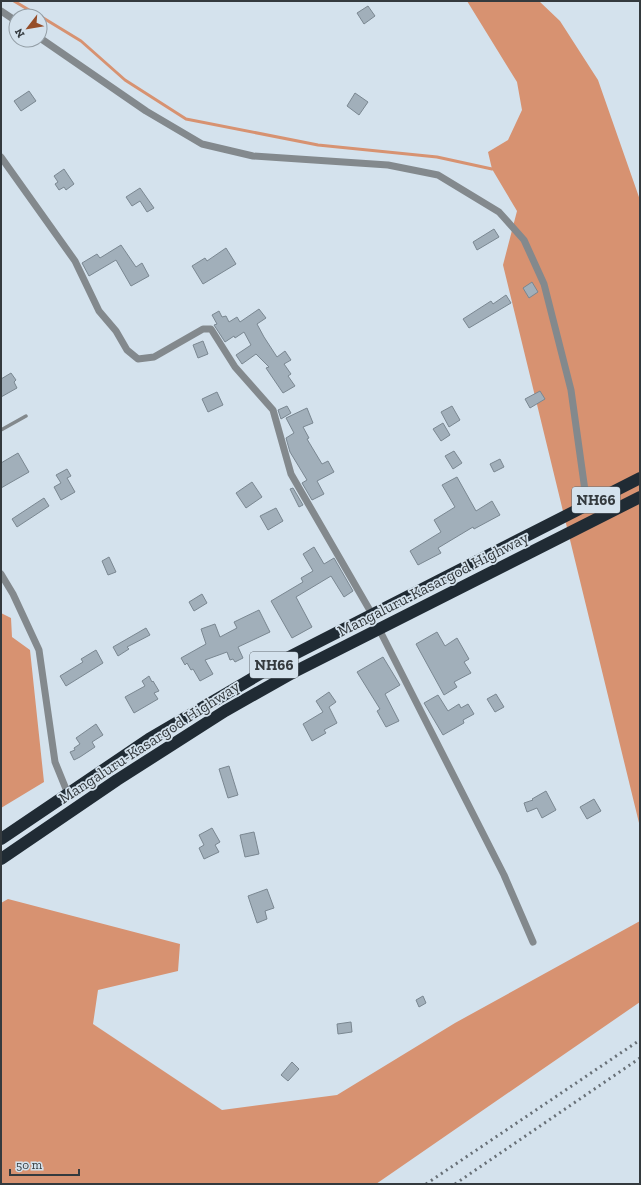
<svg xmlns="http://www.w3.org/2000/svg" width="641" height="1185" font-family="'Zilla Slab',serif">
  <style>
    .water { fill: #d79271 }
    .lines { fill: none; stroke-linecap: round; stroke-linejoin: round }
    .stream { stroke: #d79271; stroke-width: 3 }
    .building { fill: #a1afba; stroke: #7a8791 }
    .lane { stroke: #83898d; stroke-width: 3.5 }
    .street { stroke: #83898d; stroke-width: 7 }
    .highway { stroke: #202b34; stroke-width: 12 }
    .rail { stroke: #687077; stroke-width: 3; stroke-dasharray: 2 4; stroke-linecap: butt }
    .labels { text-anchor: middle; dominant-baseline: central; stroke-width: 3.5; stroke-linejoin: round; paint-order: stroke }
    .shield { fill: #d4e2ed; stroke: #646c72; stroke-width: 1 }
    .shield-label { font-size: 15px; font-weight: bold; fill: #343a3e }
    .street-label { font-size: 16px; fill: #343a3e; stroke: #d4e2ed }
  </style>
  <rect width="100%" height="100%" fill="#d4e2ed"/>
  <g class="water">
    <polygon points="467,1 539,1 560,21 598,80 640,200 640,827 503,265 517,211 492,169 488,152 508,140 522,110 517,82"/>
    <polygon points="1,613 11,618 12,637 30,650 44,782 1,808"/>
    <polygon points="8,899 180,944 178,971 98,990 93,1024 222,1110 337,1095 455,1023 640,921 640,1002 376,1184 1,1184 1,903"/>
  </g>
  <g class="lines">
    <g class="stream">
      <polyline points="14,1 39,16"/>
      <polyline points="40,16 81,41 125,80 186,119 318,145 437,157 492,169"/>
    </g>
  </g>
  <g class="building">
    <polygon points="368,6 375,16 364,24 357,13"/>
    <polygon points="29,91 36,101 21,111 14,101"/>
    <polygon points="355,93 368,102 359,115 347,106"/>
    <polygon points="64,169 74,184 66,190 64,187 59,190 55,184 58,182 54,176"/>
    <polygon points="140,188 154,208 147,212 140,201 132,206 126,197"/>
    <polygon points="494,229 499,237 477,250 473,242"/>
    <polygon points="121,245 136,267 142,263 149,276 131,286 116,260 89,276 82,263 97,254 100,258"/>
    <polygon points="226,248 236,264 203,284 192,266 205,258 207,261"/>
    <polygon points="532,282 538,292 529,298 523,288"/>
    <polygon points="506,295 511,303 469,328 463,319 491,301 493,304"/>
    <polygon points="259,309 266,318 257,324 264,337 277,357 285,351 291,360 284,364 291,374 288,376 295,386 283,393 266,368 269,367 256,354 242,364 236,355 251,345 244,332 235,338 234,336 225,342 214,325 217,324 212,315 219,311 222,317 226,316 229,322 237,317 240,322"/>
    <polygon points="203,341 208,354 198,358 193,345"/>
    <polygon points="11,373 16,380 14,382 17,388 1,397 1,379"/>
    <polygon points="540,391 545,399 530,408 525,399"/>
    <polygon points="217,392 223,405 208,412 202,399"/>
    <polygon points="287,406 291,413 281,419 278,410"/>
    <polygon points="452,406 460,420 449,427 441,412"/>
    <polygon points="307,408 313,423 303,427 309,438 307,439 322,464 328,461 334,472 317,481 324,494 312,500 302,483 307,480 290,452 286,438 294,433 286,418"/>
    <polygon points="443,423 450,435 441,441 433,429"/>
    <polygon points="454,451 462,463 453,469 445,456"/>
    <polygon points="18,453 29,472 1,488 1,463"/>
    <polygon points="500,459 504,467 494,472 490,464"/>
    <polygon points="67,469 71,476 67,478 75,492 61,500 54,487 61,483 56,475"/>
    <polygon points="457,477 476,511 492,501 500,515 474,529 473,527 438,548 441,553 418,565 410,551 441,532 434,520 455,507 442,485"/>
    <polygon points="252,482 262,497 246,508 236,493"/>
    <polygon points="293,488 303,505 299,507 290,489"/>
    <polygon points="44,498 49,506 17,527 12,519"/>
    <polygon points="276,508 283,521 268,530 260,516"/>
    <polygon points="314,547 324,564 334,558 353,591 344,597 331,576 296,597 312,627 292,638 271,601 303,582 301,578 313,571 303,554"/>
    <polygon points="109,557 116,572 108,575 102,561"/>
    <polygon points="202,594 207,603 194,611 189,602"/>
    <polygon points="259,610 270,632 238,647 243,658 235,662 233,659 230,660 227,652 205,660 213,674 200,681 193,669 191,670 187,663 185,665 181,658 206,644 201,629 215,624 220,637 237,628 234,622"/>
    <polygon points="146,628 150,635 127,647 129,649 118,656 113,647"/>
    <polygon points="437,632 445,646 457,638 469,659 464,662 471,673 454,682 457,687 444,695 416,644"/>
    <polygon points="96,650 103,663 66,686 60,676 83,662 81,659"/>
    <polygon points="383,657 400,685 385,694 399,721 386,727 377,711 380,709 357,672"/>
    <polygon points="149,676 152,682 153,681 159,691 154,693 158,699 134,713 125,697 145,686 142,681"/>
    <polygon points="329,692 336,702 329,707 337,723 324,730 326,733 312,741 303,724 323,712 316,701"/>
    <polygon points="496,694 504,707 495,712 487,699"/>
    <polygon points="438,695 448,711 459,704 461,708 468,704 474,714 463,720 464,723 443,735 424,703"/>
    <polygon points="96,724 103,735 92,742 95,747 80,757 74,760 70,752 75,750 74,748 80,744 76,738"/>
    <polygon points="229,766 238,795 228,798 219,769"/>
    <polygon points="546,791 556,810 542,818 537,808 527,812 524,803 533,800 532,799"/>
    <polygon points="594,799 601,811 587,819 580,807"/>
    <polygon points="212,828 220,842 215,845 219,852 204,859 199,848 204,845 199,835"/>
    <polygon points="254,832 259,854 245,857 240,835"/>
    <polygon points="267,889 274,908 265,911 267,919 257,923 248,896"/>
    <polygon points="423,996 426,1003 419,1007 416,1000"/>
    <polygon points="351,1022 352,1032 338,1034 337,1024"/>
    <polygon points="292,1062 299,1069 288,1081 281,1075"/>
  </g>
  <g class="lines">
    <polyline class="lane" points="1,430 26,416"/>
    <g class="street">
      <polyline points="1,11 16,21"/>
      <polyline points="40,38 146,111 202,144 253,156 388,165 438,175 499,212 524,240 544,284 571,390 587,505"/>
      <polyline points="1,157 75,261 99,311 116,331 127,350 138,359 154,357 203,329 211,329 235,367 273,410 291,474 372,614"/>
      <polyline points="1,574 13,594 39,650 55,762 68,794"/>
      <polyline points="379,629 504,875 533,942"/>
    </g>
    <g class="highway">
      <polyline points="1,839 149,739 287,658 640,478"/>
      <polyline points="1,859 117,780 225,711 294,672 640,497"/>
    </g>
    <g class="rail">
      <polyline points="426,1184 640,1040"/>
      <polyline points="455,1184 640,1058"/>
    </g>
  </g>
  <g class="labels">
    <g class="shield">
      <rect x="572" y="487" width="48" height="26" rx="3"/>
      <rect x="250" y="652" width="48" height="26" rx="3"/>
    </g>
    <g class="shield-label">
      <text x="596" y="500">NH66</text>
      <text x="274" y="665">NH66</text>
    </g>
    <g class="street-label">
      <text transform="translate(433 584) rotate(-27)">Mangaluru-Kasargod Highway</text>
      <text transform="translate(149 742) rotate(-33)">Mangaluru-Kasargod Highway</text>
    </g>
  </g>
  <rect width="641" height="1185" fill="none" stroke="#343a3e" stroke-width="4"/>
  <g transform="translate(28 28) rotate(239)"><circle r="19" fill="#d4e2ed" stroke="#949fa7"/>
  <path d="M0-3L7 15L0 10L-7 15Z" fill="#964e29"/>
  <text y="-6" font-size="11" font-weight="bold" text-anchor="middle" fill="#343a3e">N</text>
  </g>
  <path d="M10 1169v6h69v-6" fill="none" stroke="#343a3e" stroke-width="2"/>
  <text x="16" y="1169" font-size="12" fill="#343a3e" stroke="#d4e2ed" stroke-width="3" paint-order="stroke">50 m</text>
</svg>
